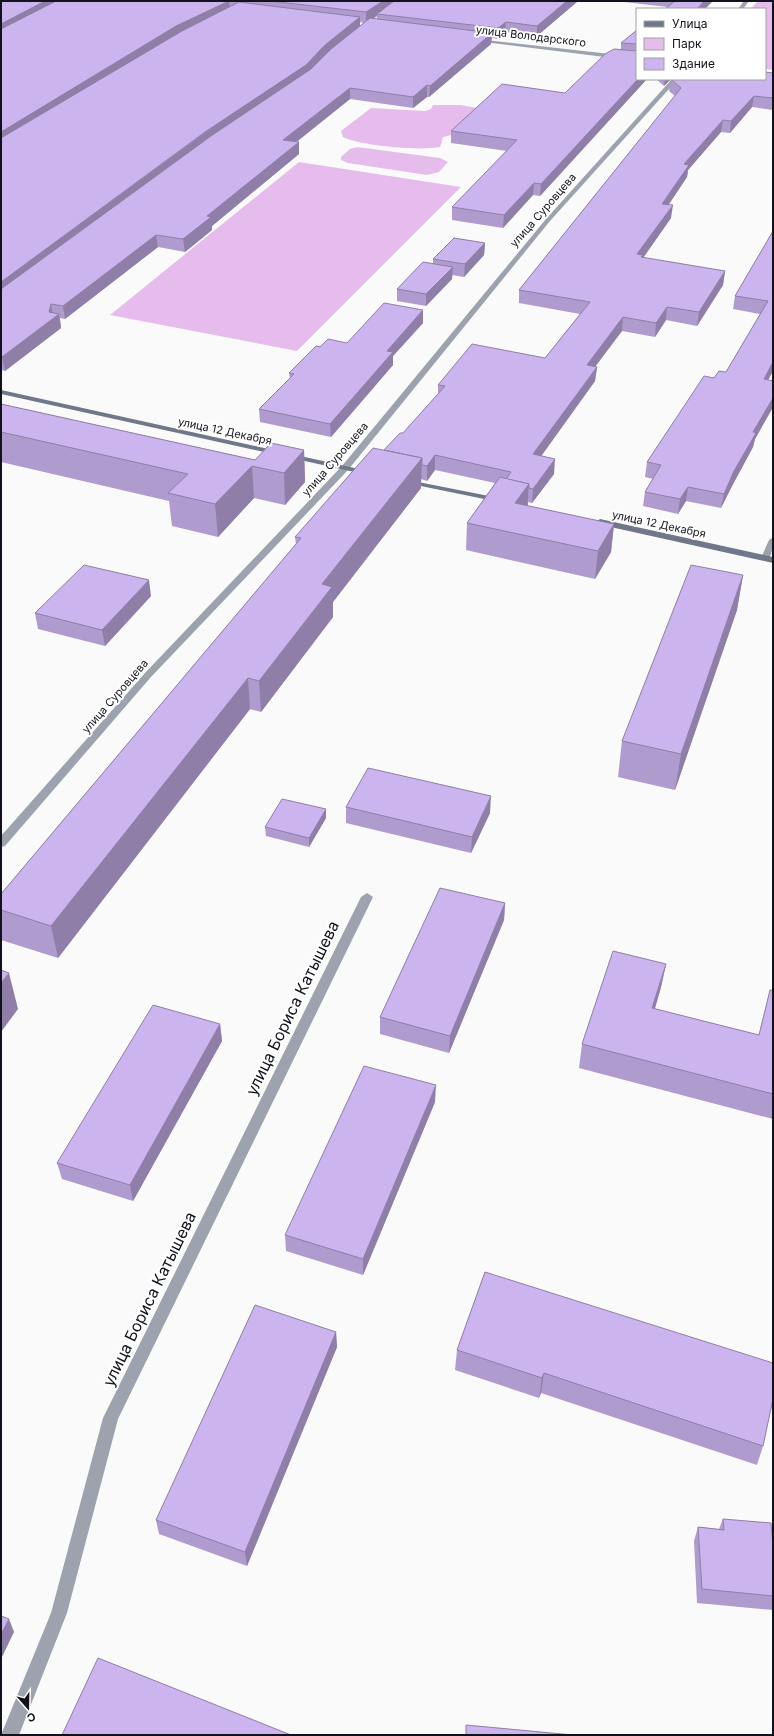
<svg xmlns="http://www.w3.org/2000/svg" width="774" height="1736" font-family="Inter,sans-serif">
  <style>
    .green { fill: #e6bced }
    .lines { fill: none; stroke-linecap: round; stroke-linejoin: round }
    .minor { fill: #9ca2ae; fill-rule: evenodd }
    .tertiary { fill: #9ca2ae; fill-rule: evenodd }
    .secondary { fill: #6f7789; fill-rule: evenodd }
    .wall { fill: #af9bce; fill-rule: evenodd }
    .shaded-wall { fill: #8f7ea7 }
    .building { fill: #ccb4ef; stroke: #8f7ea7 }
    .labels { text-anchor: middle; dominant-baseline: central; stroke-width: 4; stroke-linejoin: round; paint-order: stroke }
    .far-street-label { font-size: 11px; fill: #11121c; stroke: #fff }
    .near-street-label { font-size: 16px; fill: #11121c; stroke: #fff }
  </style>
  <rect width="100%" height="100%" fill="#fafafa"/>
  <g class="green">
    <polygon points="758,1 773,1 773,70 765,69 765,9 751,9"/>
    <path d="M433,105h28l16,3v21l-34,8 -3,10c-20,4 -79,-1 -97,-10l-2,-6 30,-23 54,3 6,-2z"/>
    <polygon points="357,147 440,158 448,162 439,172 427,175 348,163 341,160 341,157 350,149"/>
    <polygon points="299,162 461,187 297,351 110,315"/>
  </g>
  <g class="lines">
    <g class="minor">
      <polygon points="672,79 678,79 550,221 348,470 151,677 5,846 1,847 1,836 145,673 342,466 546,219"/>
      <path d="M773,537c0,9 0,15 -5,23h-6l-1,-2 8,-18z"/>
      <polygon points="367,893 373,897 118,1419 67,1613 19,1735 1,1735 51,1613 103,1418 361,897"/>
    </g>
    <g class="tertiary">
      <polygon points="744,1 749,1 743,9 738,9"/>
      <polygon points="477,39 637,57 637,61 475,41"/>
    </g>
    <g class="secondary">
      <polygon points="1,390 368,471 372,473 368,475 1,394"/>
      <polygon points="403,479 499,498 503,500 499,502 406,483 402,481"/>
      <polygon points="600,519 773,557 773,563 597,524 596,522"/>
    </g>
  </g>
  <g class="wall">
    <path d="M1,1h577l-41,35 -32,-4 -7,7 -6,-1 -1,6 -62,53h-2l-14,11 -63,-9 -54,43h3v12l-87,72v4l-27,22 -27,-5 -93,72 -5,-1 1,10 -56,43 -4,-1zM377,16v3h-5zM360,22l4,1 -4,3z"/>
    <polygon points="615,1 713,1 668,7"/>
    <polygon points="637,30 637,79 647,79 540,196 533,195 503,228 452,220 452,207 507,151 451,143 451,131 565,93 621,49 621,43"/>
    <polygon points="773,73 773,110 752,107 730,133 721,132 688,170 687,177 669,204 671,218 643,258 725,271 723,285 697,326 666,320 655,337 622,331 595,366 597,367 595,381 541,456 554,474 532,503 528,502 528,506 614,524 611,552 595,579 466,550 467,523 495,483 435,470 427,481 421,479 421,488 333,602 333,617 261,712 250,709 58,958 1,940 1,894 296,544 295,537 384,450 403,433 438,394 438,385 545,358 580,314 519,303 519,290 675,96 669,91 671,79"/>
    <polygon points="656,79 671,79 664,86"/>
    <polygon points="773,231 773,371 768,380 773,381 773,407 755,439 753,447 732,486 721,508 686,501 678,514 643,506 645,492 653,479 645,477 647,462 714,378 726,372 760,314 733,309 735,296"/>
    <polygon points="485,243 484,255 464,277 452,275 452,279 426,306 397,301 397,289 433,264 433,259"/>
    <polygon points="423,310 423,323 393,356 393,365 331,437 260,422 259,409 290,378 289,373 320,347 347,343"/>
    <polygon points="1,404 255,460 304,450 305,482 285,505 254,498 218,537 172,526 169,501 1,462"/>
    <polygon points="743,575 737,610 675,790 618,777 622,741"/>
    <polygon points="151,596 105,646 38,629 35,613"/>
    <polygon points="346,807 490,813 471,853 346,823"/>
    <polygon points="326,818 309,847 266,836 265,827"/>
    <polygon points="505,903 504,920 449,1053 380,1034 380,1017"/>
    <polygon points="666,964 661,987 655,1009 759,1035 770,990 773,990 773,1119 579,1068 582,1044"/>
    <polygon points="220,1024 222,1041 133,1201 62,1179 57,1163"/>
    <polygon points="435,1102 363,1275 286,1251 285,1235"/>
    <polygon points="485,1272 763,1446 757,1465 541,1393 539,1398 455,1370 457,1350"/>
    <polygon points="336,1332 337,1347 247,1566 159,1534 156,1520"/>
    <polygon points="723,1519 773,1545 773,1610 697,1603 694,1541 698,1527 719,1529"/>
  </g>
  <g class="shaded-wall">
    <polygon points="45,1 66,1 1,35 1,24"/>
    <polygon points="229,1 230,11 1,145 1,132 176,26"/>
    <polygon points="383,1 398,1 377,14 377,16 366,23 366,12"/>
    <polygon points="567,1 578,1 537,36 537,26"/>
    <polygon points="704,1 713,1 705,9 697,9"/>
    <polygon points="360,17 360,28 306,76 1,297 1,282 325,45"/>
    <polygon points="506,22 505,32 498,39 498,28"/>
    <polygon points="492,33 491,44 429,97 430,86"/>
    <polygon points="638,79 647,79 540,196 541,184"/>
    <polygon points="665,79 671,79 664,86"/>
    <polygon points="427,85 427,97 413,108 413,97"/>
    <polygon points="350,88 350,99 284,152 283,140"/>
    <polygon points="754,96 752,107 730,133 731,121"/>
    <polygon points="723,120 721,132 688,170 687,177 661,216 662,204 684,164"/>
    <polygon points="299,142 299,154 212,226 212,230 185,252 183,239 207,216"/>
    <polygon points="534,183 533,195 503,228 504,215"/>
    <polygon points="673,205 671,218 643,258 642,268 637,254"/>
    <polygon points="156,235 158,247 65,319 63,306"/>
    <polygon points="485,243 484,255 464,277 465,264"/>
    <polygon points="453,267 452,279 426,306 426,294"/>
    <polygon points="725,271 723,285 697,326 699,312"/>
    <polygon points="51,304 53,317 59,314 61,328 5,371 2,357 49,312"/>
    <polygon points="667,307 666,320 655,337 656,323"/>
    <polygon points="423,310 423,323 393,356 393,365 331,437 330,424 387,351"/>
    <polygon points="623,317 622,331 586,379 587,365"/>
    <polygon points="773,362 773,371 761,393 764,379"/>
    <polygon points="597,367 595,381 532,469 533,454"/>
    <polygon points="773,398 773,407 755,439 753,447 732,486 721,508 724,494 734,471 753,432"/>
    <polygon points="304,450 305,482 285,505 284,473"/>
    <polygon points="435,455 435,470 427,481 427,466"/>
    <polygon points="422,458 421,488 333,602 333,617 261,712 259,681 322,584"/>
    <polygon points="555,459 554,474 532,503 533,489"/>
    <polygon points="252,466 254,498 218,537 215,504"/>
    <polygon points="529,484 527,511 515,503"/>
    <polygon points="688,487 686,501 678,514 680,499"/>
    <polygon points="614,524 611,552 595,579 598,551"/>
    <polygon points="743,575 737,610 675,790 681,754"/>
    <polygon points="149,580 151,596 105,646 102,630"/>
    <polygon points="248,678 250,709 58,958 51,926"/>
    <polygon points="491,796 490,813 471,853 472,837"/>
    <polygon points="326,809 326,818 309,847 309,838"/>
    <polygon points="505,903 504,920 449,1053 450,1036"/>
    <polygon points="666,964 661,987 648,1031 652,1008"/>
    <polygon points="9,973 18,1009 1,1032 1,983"/>
    <polygon points="220,1024 222,1041 133,1201 130,1185"/>
    <polygon points="436,1085 435,1102 363,1275 363,1259"/>
    <polygon points="336,1332 337,1347 247,1566 245,1552"/>
    <polygon points="544,1373 541,1393 539,1398 542,1378"/>
    <polygon points="9,1619 14,1632 1,1659 1,1634"/>
  </g>
  <g class="building">
    <polygon points="1,1 45,1 1,24"/>
    <polygon points="56,1 229,1 176,26 1,132 1,29"/>
    <polygon points="270,1 383,1 366,12"/>
    <polygon points="394,1 567,1 537,26 506,22 498,28 377,14"/>
    <polygon points="675,1 704,1 697,9 665,9"/>
    <polygon points="239,2 360,17 325,45 306,65 205,132 1,282 1,138 182,31"/>
    <polygon points="370,18 492,33 430,86 427,85 413,97 350,88 283,140 299,142 207,216 211,217 183,239 156,235 63,306 51,304 49,312 59,314 2,357 1,357 1,289 211,136 311,69 331,49"/>
    <polygon points="637,30 637,44 621,43"/>
    <polygon points="614,49 637,51 637,79 638,79 541,184 534,183 504,215 452,207 517,140 451,131 502,84 565,93 605,54"/>
    <polygon points="765,72 773,73 773,98 754,96 731,121 723,120 684,164 689,165 662,204 673,205 637,254 643,255 641,257 725,271 699,312 667,307 656,323 623,317 587,365 597,367 533,454 555,459 533,489 529,488 529,484 506,479 511,472 435,455 427,466 422,465 422,458 384,450 400,433 403,433 445,386 438,385 472,344 545,358 590,302 519,290 681,88 671,79 765,79"/>
    <polygon points="773,231 773,362 764,379 773,381 773,398 753,432 756,433 734,471 724,494 688,487 680,499 645,492 661,465 647,462 704,376 714,378 719,371 726,372 768,301 735,296"/>
    <polygon points="454,238 485,243 465,264 433,259"/>
    <polygon points="423,262 453,267 426,294 397,289"/>
    <polygon points="384,303 423,310 387,351 393,352 330,424 259,409 294,374 289,373 316,346 320,347 328,339 347,343"/>
    <polygon points="1,404 255,460 271,443 304,450 284,473 252,466 215,504 168,493 188,474 1,432"/>
    <polygon points="373,448 422,458 322,584 332,587 259,681 248,678 51,926 1,910 1,894 301,538 295,537"/>
    <polygon points="500,477 529,484 515,503 614,524 598,551 467,523"/>
    <polygon points="84,565 149,580 102,630 35,613"/>
    <polygon points="691,565 743,575 681,754 622,741"/>
    <polygon points="368,768 491,796 472,837 346,807"/>
    <polygon points="282,799 326,809 309,838 265,827"/>
    <polygon points="440,888 505,903 450,1036 380,1017"/>
    <polygon points="613,951 666,964 652,1008 759,1035 770,990 773,990 773,1094 582,1044"/>
    <polygon points="1,970 9,973 1,983"/>
    <polygon points="153,1005 220,1024 130,1185 57,1163"/>
    <polygon points="364,1066 436,1085 363,1259 285,1235"/>
    <polygon points="485,1272 773,1363 773,1399 763,1446 544,1373 542,1378 457,1350"/>
    <polygon points="255,1305 336,1332 245,1552 156,1520"/>
    <polygon points="723,1519 771,1523 773,1545 773,1596 702,1589 698,1527 724,1530"/>
    <polygon points="1,1616 9,1619 1,1634"/>
    <polygon points="98,1658 291,1735 62,1735"/>
    <polygon points="466,1725 573,1735 466,1735"/>
  </g>
  <g class="labels">
    <g class="far-street-label">
      <text transform="translate(531 36) rotate(7)">улица Володарского</text>
      <text transform="translate(543 210) rotate(-49)">улица Суровцева</text>
      <text transform="translate(225 431) rotate(12)">улица 12 Декабря</text>
      <text transform="translate(335 459) rotate(-49)">улица Суровцева</text>
      <text transform="translate(659 524) rotate(12)">улица 12 Декабря</text>
      <text transform="translate(115 696) rotate(-49)">улица Суровцева</text>
    </g>
    <g class="near-street-label">
      <text transform="translate(292 1008) rotate(-64)">улица Бориса Катышева</text>
      <text transform="translate(149 1299) rotate(-64)">улица Бориса Катышева</text>
    </g>
  </g>
  <rect width="774" height="1736" fill="none" stroke="#11121c" stroke-width="4"/>
  <rect x="636" y="8" width="130" height="72" fill="#ffffff" stroke="#a0a0a4"/>
  <rect x="644" y="21" width="20" height="6" fill="#6f7789" stroke="#a0a0a4"/>
  <text x="672" y="28" font-size="12" fill="#11121c">Улица</text>
  <rect x="644" y="38" width="20" height="12" fill="#e6bced" stroke="#a0a0a4"/>
  <text x="672" y="48" font-size="12" fill="#11121c">Парк</text>
  <rect x="644" y="58" width="20" height="12" fill="#ccb4ef" stroke="#a0a0a4"/>
  <text x="672" y="68" font-size="12" fill="#11121c">Здание</text>
  <g transform="translate(28 1708) rotate(160)" stroke="#ffffff" stroke-width="3" paint-order="stroke">
  <path d="M0-3L7 15L0 10L-7 15Z" fill="#11121c"/>
  <text y="-6" font-size="11" font-weight="bold" text-anchor="middle" fill="#11121c">С</text>
  </g>
</svg>
